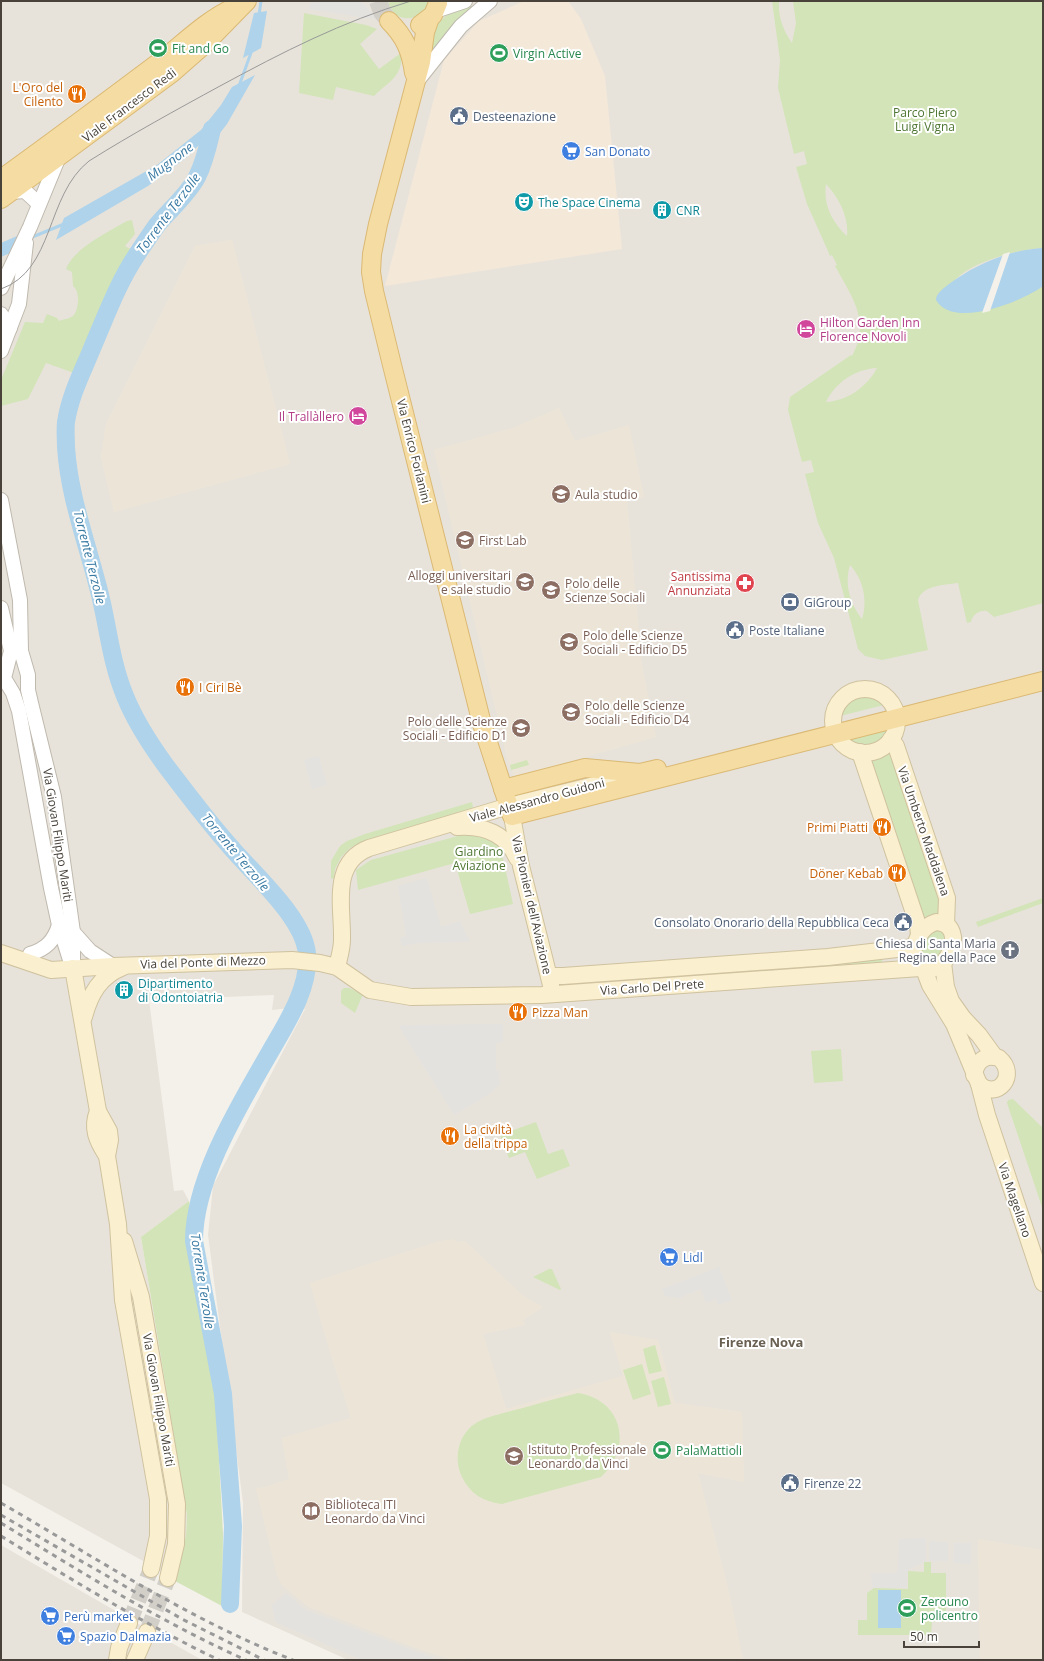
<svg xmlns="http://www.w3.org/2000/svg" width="1044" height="1661" font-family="'Open Sans',sans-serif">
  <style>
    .residential { fill: #e8e3da }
    .commercial { fill: #f4e8d9 }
    .education { fill: #ece5d7 }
    .green { fill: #d2e4b8; fill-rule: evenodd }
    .parking { fill: #e3e2df }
    .water { fill: #aed3eb }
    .pier { fill: #f4f1eb }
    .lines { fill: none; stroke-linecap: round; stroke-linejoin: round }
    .stream { stroke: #aed3eb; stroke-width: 3 }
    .river { stroke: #aed3eb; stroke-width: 18 }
    .secondary-tunnel { stroke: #d2cec8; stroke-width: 16; stroke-dasharray: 16 8; stroke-linecap: butt }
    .primary-tunnel { stroke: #d2cec8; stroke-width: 18; stroke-dasharray: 18 9; stroke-linecap: butt }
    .tertiary-casing { stroke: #bfb9ae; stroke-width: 16 }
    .secondary-casing { stroke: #cfc29f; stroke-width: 18 }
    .primary-casing { stroke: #dab974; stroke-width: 20 }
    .tertiary { stroke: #fff; stroke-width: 14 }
    .secondary { stroke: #faefcf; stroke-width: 16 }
    .primary { stroke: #f5dca3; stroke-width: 18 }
    .tram { stroke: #999; stroke-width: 1 }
    .rail { stroke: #999; stroke-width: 3; stroke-dasharray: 5 5; stroke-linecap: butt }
    .labels { text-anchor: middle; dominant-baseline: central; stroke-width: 4; stroke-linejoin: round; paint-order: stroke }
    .leisure-label { font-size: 12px; fill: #27864d; stroke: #fff; text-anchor: start }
    .food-label { font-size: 12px; fill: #c56008; stroke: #fff; text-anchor: end }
    .street-label { font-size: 12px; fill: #48423a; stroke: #fff }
    .park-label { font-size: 12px; fill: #4d7531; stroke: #fff }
    .service-label { font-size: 12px; fill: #4e5e75; stroke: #fff; text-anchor: start }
    .shop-label { font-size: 12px; fill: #366cbe; stroke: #fff; text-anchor: start }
    .culture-label { font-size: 12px; fill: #0d838f; stroke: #fff; text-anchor: start }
    .hotel-label { font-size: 12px; fill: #b23c85; stroke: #fff; text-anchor: start }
    .education-label { font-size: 12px; fill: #785e54; stroke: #fff; text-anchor: start }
    .health-label { font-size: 12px; fill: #be3a42; stroke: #fff; text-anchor: end }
    .worship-label { font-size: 12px; fill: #5b616d; stroke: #fff; text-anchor: end }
    .water-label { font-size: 13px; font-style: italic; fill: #397aa3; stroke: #fff }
    .neighbourhood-label { font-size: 13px; font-weight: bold; fill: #6a6052; stroke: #fff }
  </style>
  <rect width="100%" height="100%" fill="#f4f1eb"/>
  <g class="residential">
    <polygon points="1,1 1043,1 1043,1660 348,1660 242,1612 243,1503 208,1235 213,1186 305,1009 290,1008 272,1010 274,995 149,1000 174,1191 183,1190 189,1201 141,1237 187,1515 186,1536 176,1579 1,1483"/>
    <polygon points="1,1545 147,1629 202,1660 1,1660"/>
  </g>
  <polygon class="commercial" points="524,1 568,1 581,19 605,76 622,249 385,286 444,60 479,21"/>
  <g class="education">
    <polygon points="232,240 290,464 114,512 101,457 106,424 195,246"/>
    <polygon points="559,408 575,441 629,425 644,497 627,501 642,665 656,737 575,760 563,768 515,778 508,762 434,450 513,428"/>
    <polygon points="454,1239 457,1242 465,1241 523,1296 543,1307 523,1320 525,1325 483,1334 506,1409 623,1376 610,1332 658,1340 675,1403 742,1412 744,1482 698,1473 728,1588 743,1660 475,1660 467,1657 466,1660 452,1660 416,1648 309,1607 282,1585 277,1575 256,1488 265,1487 289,1479 282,1438 351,1418 330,1352 310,1283 437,1242"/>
    <polygon points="978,1539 1043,1550 1043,1660 980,1660"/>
  </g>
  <g class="green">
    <path d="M388,1h41c-6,22 -36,24 -41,0z"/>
    <path d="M772,1h7c-1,16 4,29 13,42l4,-20 -3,-22h250v247c-24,1 -70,13 -87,31 -6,7 -11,18 -16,26 25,16 56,3 81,-8 7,-4 15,-6 22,-11v317l-49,14 -7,-6c-8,-1 -14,3 -16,11l-4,1 -9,-40c-14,2 -35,2 -40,17l10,50 -46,10 -17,-4 -7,-7 -24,-91 -16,-35 -13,-49 9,-2 -3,-12 -9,2 -14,-52 2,-13 61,-42 1,1c19,-35 0,-59 -17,-90l2,-1 -5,-10 -2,1 -2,-5 -21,-47 -11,-37 11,-3 -3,-13 -10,3 -16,-66 2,-28zM826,184c13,14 23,33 21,52 -15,-14 -24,-31 -21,-52zM877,368c-10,19 -30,33 -51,34 9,-19 29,-33 51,-34zM850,565c13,14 18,35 12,54 -12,-15 -18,-35 -12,-54z"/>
    <path d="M476,5l-42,50 -5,-3c3,-32 17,-41 47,-47z"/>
    <path d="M304,13l62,12 11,4 -17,15 19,25 22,-16c3,23 -13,29 -27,43l-38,-9 -3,13 -34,-7z"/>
    <path d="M132,220l3,14 -10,12 9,5 -57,123 -31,-11 -18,36 -27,7v-26l24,-58 18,1 4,-9 10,4 2,3c5,-2 11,-2 15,-6 5,-7 6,-24 -1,-29l-1,-14 -6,-3c8,-21 42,-37 61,-48z"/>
    <path d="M862,696l12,1 10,8 -44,11c2,-11 11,-18 22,-20z"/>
    <path d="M889,726c-3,20 -29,26 -42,12z"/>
    <polygon points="892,749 943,907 944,917 922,922 866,760"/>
    <polygon points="527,760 529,765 511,770 510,765"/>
    <polygon points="472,802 473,808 357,844 350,848 341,857 335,869 334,878 331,879 331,861 340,846 347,841 365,834"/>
    <polygon points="472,832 497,840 501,849 513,904 470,914 455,863 358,890 356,870 371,860"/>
    <polygon points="1043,898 1043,903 978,927 976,922"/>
    <polygon points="934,929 944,931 946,943 936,960 924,962 919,950 928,934"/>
    <polygon points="882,959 882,964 789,971 789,966"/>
    <polygon points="775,968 775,972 682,979 682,975"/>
    <polygon points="344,988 349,988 363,994 355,1013 341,1003 341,991"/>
    <polygon points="841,1049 843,1081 814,1083 811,1051"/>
    <polygon points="1013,1099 1043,1128 1043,1210 1007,1103 1008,1100"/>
    <polygon points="536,1122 548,1154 563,1149 570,1166 537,1179 525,1152 509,1158 500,1135"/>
    <polygon points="189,1201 216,1404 223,1534 222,1606 175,1581 186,1536 187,1515 141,1237"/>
    <polygon points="549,1269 552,1269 561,1289 560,1290 533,1277"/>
    <polygon points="655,1345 662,1371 649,1374 643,1349"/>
    <polygon points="642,1364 651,1394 633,1400 623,1370"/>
    <polygon points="664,1377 671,1404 658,1407 651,1381"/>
    <path d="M578,1393c45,7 55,55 23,84l-99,27c-18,-2 -32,-10 -40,-27 -9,-18 -4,-43 14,-54 9,-6 21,-8 31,-11 24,-6 47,-13 71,-19z"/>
    <polygon points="924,1562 931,1562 931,1573 946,1573 946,1622 932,1622 931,1635 858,1635 858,1620 867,1620 867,1593 874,1588 908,1589 908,1571 924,1572"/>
  </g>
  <g class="parking">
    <polygon points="322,1 360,1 379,20 309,9 310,3"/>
    <polygon points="319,756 327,785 312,789 304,760"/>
    <polygon points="427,878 441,927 460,921 470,942 419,943 402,946 400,938 406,936 398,886"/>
    <polygon points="503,1024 503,1042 496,1043 496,1071 499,1071 500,1084 489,1094 454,1115 399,1027 401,1025"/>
    <polygon points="719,1267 732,1300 718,1305 716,1299 706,1303 701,1289 679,1298 665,1296 662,1289"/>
    <polygon points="926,1538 926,1561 908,1570 907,1588 872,1588 871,1573 895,1573 898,1569 899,1539"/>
    <polygon points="929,1541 948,1542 948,1561 929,1561"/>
    <polygon points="954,1543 971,1543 971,1564 953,1563"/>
    <polygon points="286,1593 306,1610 439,1660 363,1660 357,1658 275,1622 272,1605"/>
  </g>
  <g class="water">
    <polygon points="267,11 261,48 243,58 254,13"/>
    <polygon points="255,75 227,124 220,133 200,144 187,157 148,186 56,240 64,218 157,165 201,130 221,105 232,87"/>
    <polygon points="17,236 10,253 1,257 1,243"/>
    <path d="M1043,248v38c-20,15 -90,44 -107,14 0,-7 8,-12 13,-16 27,-20 60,-34 94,-36z"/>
    <rect x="878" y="1590" width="23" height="38"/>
  </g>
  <polygon class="pier" points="1010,252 990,311 982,313 1003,254"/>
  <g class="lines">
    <g class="stream">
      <polyline points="259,15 261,1"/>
      <polyline points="239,86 252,50"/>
      <polyline points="30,238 64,224"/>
    </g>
    <path class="river" d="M212,129c-4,17 -7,32 -15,48 -10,19 -27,32 -40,48 -7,10 -14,20 -21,31 -18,27 -30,60 -43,90 -10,25 -23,49 -27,76 -1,8 0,17 0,25 3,48 20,93 32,140 10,36 12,73 27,109 10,25 25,48 41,70 20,26 40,53 62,78 23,28 76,73 79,110 3,34 -21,70 -37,98 -31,54 -76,127 -76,189l29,153 10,132 -3,78"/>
    <g class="secondary-tunnel">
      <polyline points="129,1623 151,1569"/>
      <polyline points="147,1632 168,1578"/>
    </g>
    <polyline class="primary-tunnel" points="378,1 382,12 389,21"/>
    <defs>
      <g id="tertiary">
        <polyline points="435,11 465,1"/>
        <polyline points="418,80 461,26 490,1"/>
        <polyline points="11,192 25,191 39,204"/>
        <polyline points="1,288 30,227 60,154"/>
        <polyline points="1,314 10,328"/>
        <polyline points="1,351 19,304 26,243"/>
        <polyline points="1,500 20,600 21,651 28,675 28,690 31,703 54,797 73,932 73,968"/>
        <polyline points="1,608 11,651 4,678 13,693 19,711 51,888 59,925 70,960"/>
        <polyline points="73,932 90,951 113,966"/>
        <path d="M30,954c16,-5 24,-13 29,-29"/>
      </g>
      <g id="secondary">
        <circle cx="865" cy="721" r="32"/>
        <polyline points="891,739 896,746 947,898 946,924"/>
        <polyline points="860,752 918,925 919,935"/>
        <polyline points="512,816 521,866 551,985"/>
        <path d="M457,827c26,-2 49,6 60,31"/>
        <path d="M936,922c36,2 8,64 -19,43l-4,-12c3,-14 8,-26 23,-31z"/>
        <polyline points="1,953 51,970 113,966 292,960 320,963 337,967 370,990 411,997 542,995 920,968"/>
        <polyline points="943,963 946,987 951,1001 963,1018 979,1035 995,1057"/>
        <path d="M337,967c2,-9 5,-18 5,-27 1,-32 -12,-77 27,-92l140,-42 126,-31"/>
        <polyline points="73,968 98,1111 109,1131 110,1140 107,1156 118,1224 123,1300 158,1499 158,1536 151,1569"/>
        <polyline points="924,969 930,985 954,1024 979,1084 987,1115 1043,1283"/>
        <polyline points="549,976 563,976 828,957 914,947"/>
        <path d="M84,1017c6,-23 16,-41 39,-50"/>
        <path d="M974,1075c2,-14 11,-21 25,-17 20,17 -2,43 -20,26"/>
        <path d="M98,1111c-7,17 -1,30 9,45"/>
        <polyline points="124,1241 141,1297 177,1504 176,1544 168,1578"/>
        <polyline points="117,1660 119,1648 129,1623"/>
        <polyline points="135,1660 147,1632"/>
      </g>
      <g id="primary">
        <polyline points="430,18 425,32 421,62 378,224 372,254 371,272 374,291 392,365 482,724 512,816 1043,681"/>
        <path d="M389,21c16,16 22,30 25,52"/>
        <polyline points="420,25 433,15 438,3"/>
        <path d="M1,179c53,-38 105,-77 157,-116 25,-19 48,-43 77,-56"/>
        <polyline points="1,199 172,73 205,44 247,1"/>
        <polyline points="503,789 585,768 640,773 657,769"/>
      </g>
    </defs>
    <use href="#tertiary" class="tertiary-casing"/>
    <use href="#secondary" class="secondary-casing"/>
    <use href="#primary" class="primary-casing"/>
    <use href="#tertiary" class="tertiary"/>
    <use href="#secondary" class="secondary"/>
    <use href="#primary" class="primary"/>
    <path class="tram" d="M1,289c54,-19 44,-93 88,-128 43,-27 87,-51 131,-75 63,-34 121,-64 191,-85"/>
    <g class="rail">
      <path d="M1,1503c95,55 189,117 292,157"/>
      <polyline points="1,1515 182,1619 264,1660"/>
      <path d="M1,1523c80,49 160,99 245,137"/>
      <path d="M1,1536c71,44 143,88 218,124"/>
    </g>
  </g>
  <defs>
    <symbol id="stadium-disc" viewBox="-11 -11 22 22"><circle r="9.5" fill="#2e9e5b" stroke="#fff"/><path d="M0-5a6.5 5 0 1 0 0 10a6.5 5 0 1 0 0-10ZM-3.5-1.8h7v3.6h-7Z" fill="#fff"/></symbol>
    <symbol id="restaurant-disc" viewBox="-11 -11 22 22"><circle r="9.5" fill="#e8710a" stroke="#fff"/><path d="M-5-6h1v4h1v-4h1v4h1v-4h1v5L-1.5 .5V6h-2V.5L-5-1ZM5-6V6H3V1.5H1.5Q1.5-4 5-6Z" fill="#fff"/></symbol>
    <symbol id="civic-disc" viewBox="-11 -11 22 22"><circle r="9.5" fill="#5c6f8a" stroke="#fff"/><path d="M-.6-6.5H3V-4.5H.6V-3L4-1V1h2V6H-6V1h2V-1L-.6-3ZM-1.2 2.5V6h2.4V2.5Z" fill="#fff"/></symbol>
    <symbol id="supermarket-disc" viewBox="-11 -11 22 22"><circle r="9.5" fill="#3f7fe0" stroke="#fff"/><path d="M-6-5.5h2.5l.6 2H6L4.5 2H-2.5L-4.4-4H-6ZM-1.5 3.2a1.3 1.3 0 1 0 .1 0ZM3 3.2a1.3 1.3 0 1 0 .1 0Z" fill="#fff"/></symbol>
    <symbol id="theatre-disc" viewBox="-11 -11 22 22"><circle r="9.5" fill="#0f9aa8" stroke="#fff"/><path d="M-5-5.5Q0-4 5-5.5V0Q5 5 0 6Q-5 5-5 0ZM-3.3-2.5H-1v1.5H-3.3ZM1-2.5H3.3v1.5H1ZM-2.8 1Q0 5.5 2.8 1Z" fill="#fff"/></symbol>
    <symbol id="building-disc" viewBox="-11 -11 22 22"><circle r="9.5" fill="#0f9aa8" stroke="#fff"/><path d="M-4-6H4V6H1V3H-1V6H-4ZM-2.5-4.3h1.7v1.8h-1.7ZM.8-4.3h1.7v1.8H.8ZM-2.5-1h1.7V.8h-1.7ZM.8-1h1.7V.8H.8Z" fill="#fff"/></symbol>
    <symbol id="hotel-disc" viewBox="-11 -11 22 22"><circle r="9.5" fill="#d1479c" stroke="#fff"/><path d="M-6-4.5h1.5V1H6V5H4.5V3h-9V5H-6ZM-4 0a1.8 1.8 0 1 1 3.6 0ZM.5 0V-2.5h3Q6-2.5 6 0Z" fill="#fff"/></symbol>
    <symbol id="university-disc" viewBox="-11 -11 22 22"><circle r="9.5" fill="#8d6e63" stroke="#fff"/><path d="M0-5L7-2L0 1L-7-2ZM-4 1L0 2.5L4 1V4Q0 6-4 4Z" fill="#fff"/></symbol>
    <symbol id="pharmacy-disc" viewBox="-11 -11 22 22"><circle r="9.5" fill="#e0444e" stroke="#fff"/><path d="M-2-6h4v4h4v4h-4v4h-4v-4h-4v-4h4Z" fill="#fff"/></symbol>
    <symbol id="bank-disc" viewBox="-11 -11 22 22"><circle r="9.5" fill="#5c6f8a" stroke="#fff"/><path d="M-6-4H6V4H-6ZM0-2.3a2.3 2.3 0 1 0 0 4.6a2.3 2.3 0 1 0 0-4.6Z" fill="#fff"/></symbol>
    <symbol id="church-disc" viewBox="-11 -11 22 22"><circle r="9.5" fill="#6b7280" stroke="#fff"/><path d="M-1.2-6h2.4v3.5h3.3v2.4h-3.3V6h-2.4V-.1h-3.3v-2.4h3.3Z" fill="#fff"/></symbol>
    <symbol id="school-disc" viewBox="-11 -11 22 22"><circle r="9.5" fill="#8d6e63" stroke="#fff"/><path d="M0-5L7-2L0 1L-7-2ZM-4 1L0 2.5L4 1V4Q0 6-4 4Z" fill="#fff"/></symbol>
    <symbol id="library-disc" viewBox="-11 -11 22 22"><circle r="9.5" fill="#8d6e63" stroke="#fff"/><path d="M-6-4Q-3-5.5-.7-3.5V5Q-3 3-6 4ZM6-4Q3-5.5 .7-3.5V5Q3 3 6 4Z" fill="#fff"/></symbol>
  </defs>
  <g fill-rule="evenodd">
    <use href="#stadium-disc" x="147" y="37" width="22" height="22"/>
    <use href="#stadium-disc" x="488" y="42" width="22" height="22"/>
    <use href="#restaurant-disc" x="66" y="83" width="22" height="22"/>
    <use href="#civic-disc" x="448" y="105" width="22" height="22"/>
    <use href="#supermarket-disc" x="560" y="140" width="22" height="22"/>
    <use href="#theatre-disc" x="513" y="191" width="22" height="22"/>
    <use href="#building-disc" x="651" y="199" width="22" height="22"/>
    <use href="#hotel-disc" x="795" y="318" width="22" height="22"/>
    <use href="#hotel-disc" x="347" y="405" width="22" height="22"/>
    <use href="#university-disc" x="550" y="483" width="22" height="22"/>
    <use href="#university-disc" x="454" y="529" width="22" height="22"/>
    <use href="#university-disc" x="514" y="571" width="22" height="22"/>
    <use href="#pharmacy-disc" x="734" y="572" width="22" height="22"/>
    <use href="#university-disc" x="540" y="579" width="22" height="22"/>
    <use href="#bank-disc" x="779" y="591" width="22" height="22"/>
    <use href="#civic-disc" x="724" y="619" width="22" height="22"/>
    <use href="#university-disc" x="558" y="631" width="22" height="22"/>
    <use href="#restaurant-disc" x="174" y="676" width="22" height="22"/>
    <use href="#university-disc" x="560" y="701" width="22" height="22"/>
    <use href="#university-disc" x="510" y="717" width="22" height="22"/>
    <use href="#restaurant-disc" x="871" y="816" width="22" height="22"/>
    <use href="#restaurant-disc" x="886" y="862" width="22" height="22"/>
    <use href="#civic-disc" x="892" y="911" width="22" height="22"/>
    <use href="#church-disc" x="999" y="939" width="22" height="22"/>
    <use href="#building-disc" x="113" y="979" width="22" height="22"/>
    <use href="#restaurant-disc" x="507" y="1001" width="22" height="22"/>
    <use href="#restaurant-disc" x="439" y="1125" width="22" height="22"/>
    <use href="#supermarket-disc" x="658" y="1246" width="22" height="22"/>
    <use href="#stadium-disc" x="651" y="1439" width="22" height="22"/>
    <use href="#school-disc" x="503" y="1445" width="22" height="22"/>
    <use href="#civic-disc" x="779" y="1472" width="22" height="22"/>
    <use href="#library-disc" x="300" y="1500" width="22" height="22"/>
    <use href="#stadium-disc" x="896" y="1597" width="22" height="22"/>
    <use href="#supermarket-disc" x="39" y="1605" width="22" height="22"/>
    <use href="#supermarket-disc" x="55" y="1625" width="22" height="22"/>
  </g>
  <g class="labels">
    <g class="leisure-label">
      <text x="172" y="48">Fit and Go</text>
      <text x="513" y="53">Virgin Active</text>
      <text x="676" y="1450">PalaMattioli</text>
      <text x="921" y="1601">Zerouno<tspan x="921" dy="14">policentro</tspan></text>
    </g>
    <g class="food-label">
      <text x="63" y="87">L'Oro del<tspan x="63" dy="14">Cilento</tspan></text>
      <text x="199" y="687" text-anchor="start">I Ciri Bè</text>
      <text x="868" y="827">Primi Piatti</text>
      <text x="883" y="873">Döner Kebab</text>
      <text x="532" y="1012" text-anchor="start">Pizza Man</text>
      <text x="464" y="1129" text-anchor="start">La civiltà<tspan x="464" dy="14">della trippa</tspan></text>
    </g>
    <g class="street-label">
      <text transform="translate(129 105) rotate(-37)">Viale Francesco Redi</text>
      <text transform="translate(414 451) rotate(76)">Via Enrico Forlanini</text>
      <text transform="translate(537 800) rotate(-15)">Viale Alessandro Guidoni</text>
      <text transform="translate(924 831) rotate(71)">Via Umberto Maddalena</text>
      <text transform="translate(58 835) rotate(81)">Via Giovan Filippo Mariti</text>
      <text transform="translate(532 905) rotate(77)">Via Pionieri dell'Aviazione</text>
      <text transform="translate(203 962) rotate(-2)">Via del Ponte di Mezzo</text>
      <text transform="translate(652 987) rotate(-4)">Via Carlo Del Prete</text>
      <text transform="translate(1015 1200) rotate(71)">Via Magellano</text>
      <text transform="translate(159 1400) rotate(80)">Via Giovan Filippo Mariti</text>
    </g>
    <g class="park-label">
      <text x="925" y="112">Parco Piero<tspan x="925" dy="14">Luigi Vigna</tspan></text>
      <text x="479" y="851">Giardino<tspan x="479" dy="14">Aviazione</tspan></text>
    </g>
    <g class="service-label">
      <text x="473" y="116">Desteenazione</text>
      <text x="804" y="602">GiGroup</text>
      <text x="749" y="630">Poste Italiane</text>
      <text x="889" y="922" text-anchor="end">Consolato Onorario della Repubblica Ceca</text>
      <text x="804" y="1483">Firenze 22</text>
    </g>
    <g class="shop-label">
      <text x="585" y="151">San Donato</text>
      <text x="683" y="1257">Lidl</text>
      <text x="64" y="1616">Perù market</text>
      <text x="80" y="1636">Spazio Dalmazia</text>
    </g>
    <g class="culture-label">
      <text x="538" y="202">The Space Cinema</text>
      <text x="676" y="210">CNR</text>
      <text x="138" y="983">Dipartimento<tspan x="138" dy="14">di Odontoiatria</tspan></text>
    </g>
    <g class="hotel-label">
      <text x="820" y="322">Hilton Garden Inn<tspan x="820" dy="14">Florence Novoli</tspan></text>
      <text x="344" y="416" text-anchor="end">Il Trallàllero</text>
    </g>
    <g class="education-label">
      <text x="575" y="494">Aula studio</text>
      <text x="479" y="540">First Lab</text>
      <text x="511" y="575" text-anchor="end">Alloggi universitari<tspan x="511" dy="14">e sale studio</tspan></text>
      <text x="565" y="583">Polo delle<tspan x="565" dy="14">Scienze Sociali</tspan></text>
      <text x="583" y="635">Polo delle Scienze<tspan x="583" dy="14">Sociali - Edificio D5</tspan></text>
      <text x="585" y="705">Polo delle Scienze<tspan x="585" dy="14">Sociali - Edificio D4</tspan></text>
      <text x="507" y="721" text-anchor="end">Polo delle Scienze<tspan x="507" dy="14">Sociali - Edificio D1</tspan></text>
      <text x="528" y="1449">Istituto Professionale<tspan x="528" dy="14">Leonardo da Vinci</tspan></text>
      <text x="325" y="1504">Biblioteca ITI<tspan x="325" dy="14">Leonardo da Vinci</tspan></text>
    </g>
    <g class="health-label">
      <text x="731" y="576">Santissima<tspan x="731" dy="14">Annunziata</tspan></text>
    </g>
    <g class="worship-label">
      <text x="996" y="943">Chiesa di Santa Maria<tspan x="996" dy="14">Regina della Pace</tspan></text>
    </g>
    <g class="water-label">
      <text transform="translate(170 161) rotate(-37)">Mugnone</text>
      <text transform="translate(168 213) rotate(-53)">Torrente Terzolle</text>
      <text transform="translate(90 557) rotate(76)">Torrente Terzolle</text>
      <text transform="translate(236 852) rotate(50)">Torrente Terzolle</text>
      <text transform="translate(203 1281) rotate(81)">Torrente Terzolle</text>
    </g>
    <g class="neighbourhood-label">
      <text x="761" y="1342">Firenze Nova</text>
    </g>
  </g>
  <rect width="1044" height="1661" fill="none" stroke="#48423a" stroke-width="4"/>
  <path d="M904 1641v6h75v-6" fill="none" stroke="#48423a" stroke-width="2"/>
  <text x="910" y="1641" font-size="12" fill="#48423a" stroke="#ffffff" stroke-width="3" paint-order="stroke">50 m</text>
</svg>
